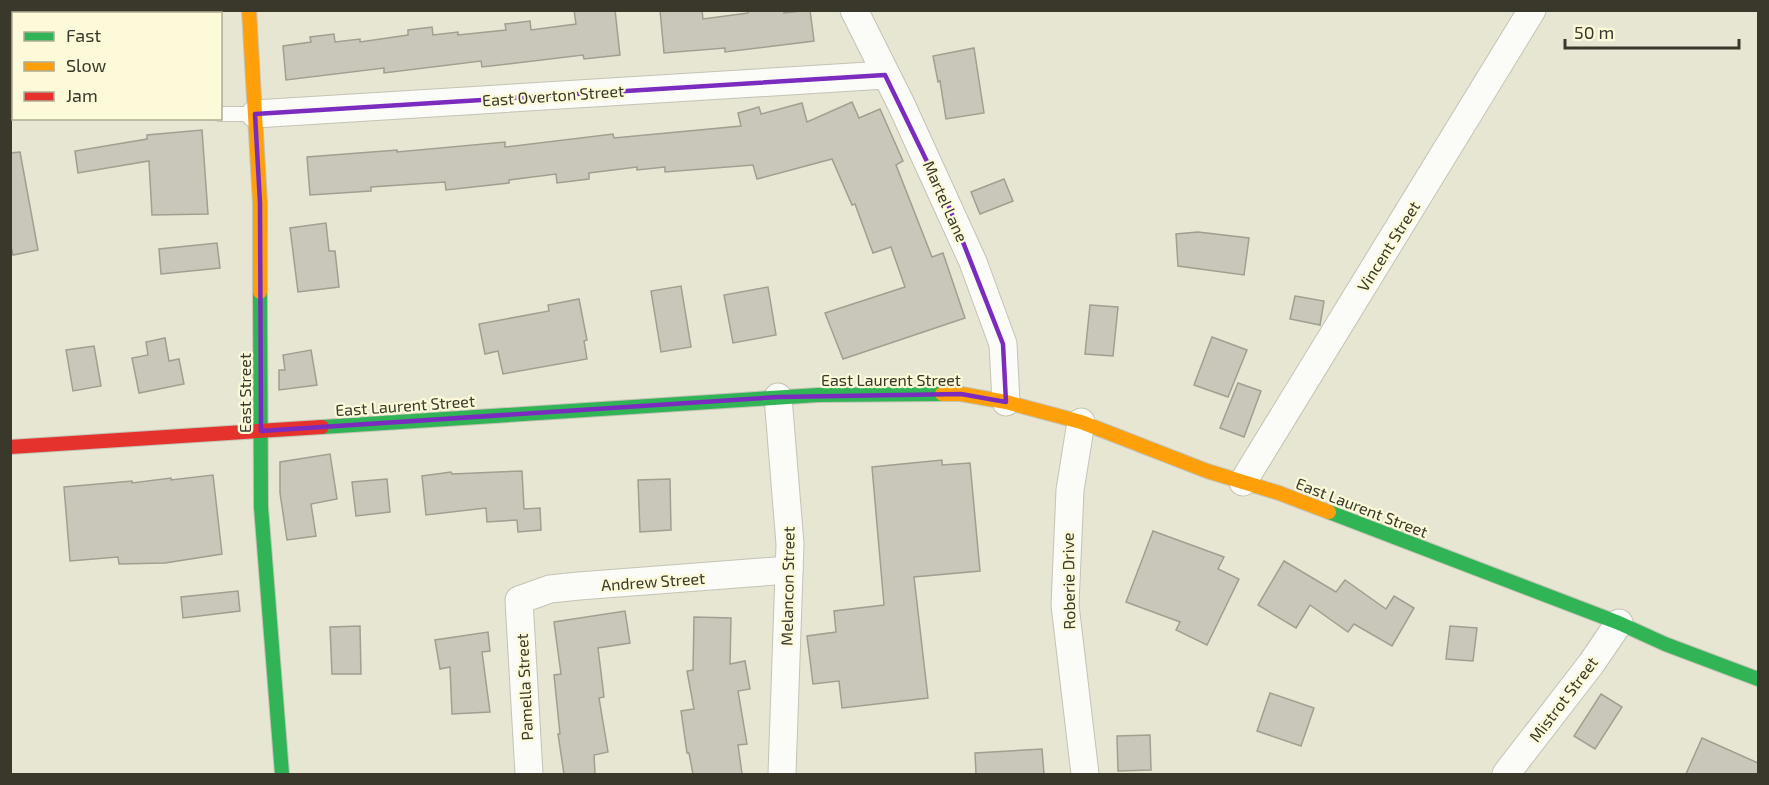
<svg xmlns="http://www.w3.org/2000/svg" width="1769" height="785" font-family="'Exo 2',sans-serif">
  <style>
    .building { fill: #c8c7b9; stroke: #a09f90; stroke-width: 1.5 }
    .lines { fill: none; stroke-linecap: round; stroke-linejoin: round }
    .lane-casing { stroke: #c4c3b4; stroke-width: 16 }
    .street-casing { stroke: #c4c3b4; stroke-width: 29 }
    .fast-casing { stroke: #c4c3b4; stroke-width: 16 }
    .slow-casing { stroke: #c4c3b4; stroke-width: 16 }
    .jam-casing { stroke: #c4c3b4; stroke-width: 16 }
    .lane { stroke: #fbfbf8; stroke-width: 14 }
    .street { stroke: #fbfbf8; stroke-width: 27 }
    .fast { stroke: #30b455; stroke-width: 14 }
    .slow { stroke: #ff9f0a; stroke-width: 14 }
    .jam { stroke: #e5322d; stroke-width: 14 }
    .marked { fill: none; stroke: #7b2cbf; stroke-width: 4.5; stroke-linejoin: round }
    .labels { text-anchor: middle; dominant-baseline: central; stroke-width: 4.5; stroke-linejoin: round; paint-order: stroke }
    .street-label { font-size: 16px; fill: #39382b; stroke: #fcfad8 }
  </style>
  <rect width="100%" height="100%" fill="#e7e6d3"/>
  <g class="building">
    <polygon points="574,10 615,10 620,55 584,59 583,55 482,67 481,61 384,73 384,68 286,80 283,46 311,42 310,37 334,34 335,42 360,39 360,42 408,35 408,30 432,27 433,35 458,32 458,35 506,30 505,24 530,21 531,30 576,24"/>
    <polygon points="660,10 702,10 703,19 748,13 748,10 783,10 784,13 810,10 814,41 725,52 725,48 664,53"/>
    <polygon points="974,48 984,113 946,119 940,81 938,82 933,56"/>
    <polygon points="852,102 859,118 880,109 903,161 896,165 932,257 943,253 965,318 843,359 825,313 905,287 891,247 873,253 855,204 852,205 832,159 757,179 753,165 665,172 665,167 637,170 637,167 589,173 589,179 557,183 556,174 509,180 509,183 446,190 445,182 371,187 371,191 310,195 307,157 397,150 397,152 505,142 505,147 613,134 614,138 741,126 738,113 759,107 761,114 802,103 807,122"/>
    <polygon points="202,130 208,214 152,215 149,161 78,173 75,151 147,139 147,135"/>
    <polygon points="20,152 38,250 13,255 10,242 10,153"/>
    <polygon points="1004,179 1013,201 980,214 971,192"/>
    <polygon points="326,223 329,251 335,251 339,287 298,292 290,228"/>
    <polygon points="1198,232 1249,238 1244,275 1178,266 1176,234"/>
    <polygon points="217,243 220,268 161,274 159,249"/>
    <polygon points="681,286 691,347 661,352 651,291"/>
    <polygon points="768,287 776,335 733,343 724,295"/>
    <polygon points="1295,296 1324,301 1320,325 1290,319"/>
    <polygon points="579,299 587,340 584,341 587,359 503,374 498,351 485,354 479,324 549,311 548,305"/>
    <polygon points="1090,305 1118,307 1113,356 1085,354"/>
    <polygon points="1212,337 1247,350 1228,397 1194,385"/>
    <polygon points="165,338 169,361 179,359 184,384 139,393 132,358 148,355 146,342"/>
    <polygon points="94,346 101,386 73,391 66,350"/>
    <polygon points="311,350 317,385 279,390 279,370 285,370 283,355"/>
    <polygon points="1238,383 1261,391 1244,437 1220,428"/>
    <polygon points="330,454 337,499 311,504 316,536 287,540 280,493 280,462"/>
    <polygon points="942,460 942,465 970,463 980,571 914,577 928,698 842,708 839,681 813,684 807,636 836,632 834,611 884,605 872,467"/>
    <polygon points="522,471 524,509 540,508 541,530 518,532 517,520 487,522 486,508 426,515 422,476 451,472 452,474"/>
    <polygon points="213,475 222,554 165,563 119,564 118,557 70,561 64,487 132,481 132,483 171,478 171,480"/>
    <polygon points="387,479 390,512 356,516 352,482"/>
    <polygon points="670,479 671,530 640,532 638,480"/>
    <polygon points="1153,531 1224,557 1218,569 1239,579 1207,645 1176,630 1180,622 1126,602"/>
    <polygon points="1284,561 1336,592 1345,580 1386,609 1394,596 1414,608 1392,646 1354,624 1348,632 1310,605 1296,628 1258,605"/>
    <polygon points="238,591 240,611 183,618 181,597"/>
    <polygon points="625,611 630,643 598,648 604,697 599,698 608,752 594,755 595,774 564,774 558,734 560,734 554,675 561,674 554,622"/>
    <polygon points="694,617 731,618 730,664 745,661 750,689 738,691 747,744 738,745 742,774 693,774 689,753 687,753 681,711 694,709 687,671 693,670"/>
    <polygon points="360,626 361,674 332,674 330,627"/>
    <polygon points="1450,626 1477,628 1473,661 1446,659"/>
    <polygon points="488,632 490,651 482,652 490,712 452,714 450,667 440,669 435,640"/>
    <polygon points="1270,693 1314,708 1301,746 1257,731"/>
    <polygon points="1601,694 1622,707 1595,749 1574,736"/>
    <polygon points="1150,735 1151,770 1118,771 1117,736"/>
    <polygon points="1702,738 1758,763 1758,774 1686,774"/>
    <polygon points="1042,749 1044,774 976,774 975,753"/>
  </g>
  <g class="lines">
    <defs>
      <polyline id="lane" points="220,114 255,114"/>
      <g id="street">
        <polyline points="854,10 901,104 973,262 1003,344 1006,402"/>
        <polyline points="255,114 885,75"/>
        <polyline points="778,397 790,544 782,774"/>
        <polyline points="1081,422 1070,490 1065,605 1085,774"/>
        <polyline points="1243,482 1532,10"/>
        <polyline points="529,774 519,600 550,589 579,586 789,570"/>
        <polyline points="1506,774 1591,664 1619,623"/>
      </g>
      <g id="fast">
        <polyline points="260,292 261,507 282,774"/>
        <polyline points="322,427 818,395 942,394"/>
        <polyline points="1329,512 1619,623 1665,644 1758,679"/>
      </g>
      <g id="slow">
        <polyline points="249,10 260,203 260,292"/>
        <polyline points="942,394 961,394 1006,402 1081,422 1207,471 1279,493 1329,512"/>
      </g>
      <polyline id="jam" points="10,447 322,427"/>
    </defs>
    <use href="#lane" class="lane-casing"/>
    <use href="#street" class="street-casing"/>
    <use href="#fast" class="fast-casing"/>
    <use href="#slow" class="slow-casing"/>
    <use href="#jam" class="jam-casing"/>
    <use href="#lane" class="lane"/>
    <use href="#street" class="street"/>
    <use href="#fast" class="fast"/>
    <use href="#slow" class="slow"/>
    <use href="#jam" class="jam"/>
  </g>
  <path class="marked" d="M885,75l65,134 53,135 3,58 -45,-8 -183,3 -517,34 -1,-228 -5,-89z"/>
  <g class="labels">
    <g class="street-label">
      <text transform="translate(553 95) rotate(-4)">East Overton Street</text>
      <text transform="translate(946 201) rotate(66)">Martel Lane</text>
      <text transform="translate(1388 246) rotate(-58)">Vincent Street</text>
      <text x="891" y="379">East Laurent Street</text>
      <text transform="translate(244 393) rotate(-90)">East Street</text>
      <text transform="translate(405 405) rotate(-4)">East Laurent Street</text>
      <text transform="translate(1362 507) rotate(21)">East Laurent Street</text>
      <text transform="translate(653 581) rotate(-4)">Andrew Street</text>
      <text transform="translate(1068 581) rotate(-91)">Roberie Drive</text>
      <text transform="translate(787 586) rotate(-89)">Melancon Street</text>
      <text transform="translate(524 687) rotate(-93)">Pamella Street</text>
      <text transform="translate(1563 699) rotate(-53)">Mistrot Street</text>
    </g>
  </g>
  <rect width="1769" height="785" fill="none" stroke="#39382b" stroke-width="24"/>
  <rect x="12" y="12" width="210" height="108" fill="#fcfad8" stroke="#aeac93" stroke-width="1.5"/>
  <rect x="24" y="32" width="30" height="9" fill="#30b455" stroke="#aeac93" stroke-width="1.5"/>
  <text x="66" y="42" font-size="18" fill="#39382b">Fast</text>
  <rect x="24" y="62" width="30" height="9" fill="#ff9f0a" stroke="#aeac93" stroke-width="1.5"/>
  <text x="66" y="72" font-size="18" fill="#39382b">Slow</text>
  <rect x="24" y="92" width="30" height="9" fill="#e5322d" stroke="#aeac93" stroke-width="1.5"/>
  <text x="66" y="102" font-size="18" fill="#39382b">Jam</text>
  <path d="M1565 39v9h174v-9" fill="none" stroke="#39382b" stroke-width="3"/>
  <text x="1574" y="39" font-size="18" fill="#39382b" stroke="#fcfad8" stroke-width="4.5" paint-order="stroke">50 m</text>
</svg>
